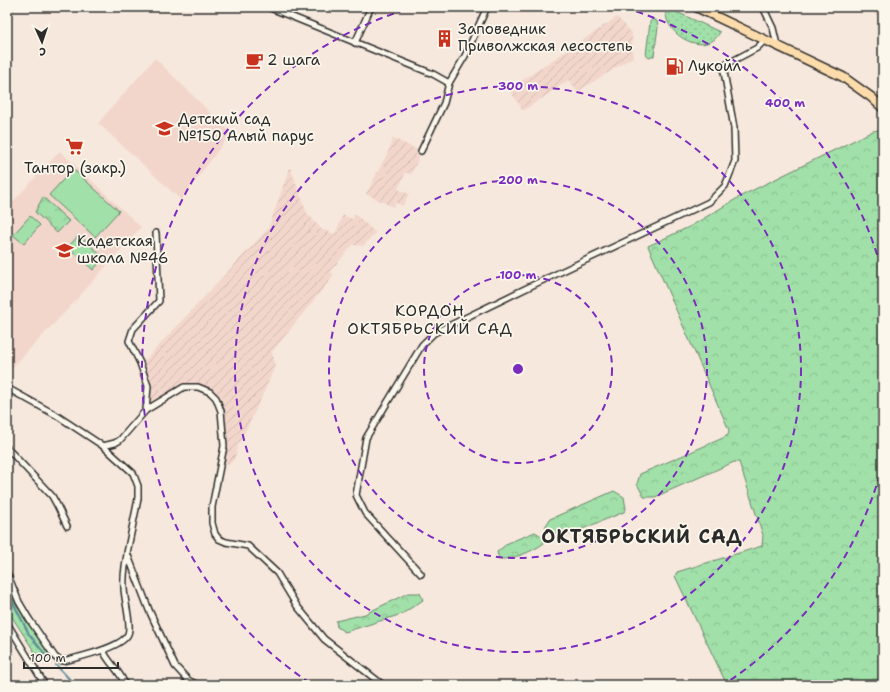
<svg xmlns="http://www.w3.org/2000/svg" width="890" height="692" font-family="'Shantell Sans',sans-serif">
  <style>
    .built { fill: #f2d6cb }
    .industrial { fill: url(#industrial-furrows) }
    .grass { fill: url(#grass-dots); stroke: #66866a }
    .forest { fill: url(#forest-crowns); stroke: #66866a }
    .garden { fill: #a1e0a8; stroke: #66866a }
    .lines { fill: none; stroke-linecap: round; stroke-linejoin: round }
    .stream { stroke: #5e8c98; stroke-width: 2 }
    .street-casing { stroke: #2b2b2b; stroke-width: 8 }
    .secondary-casing { stroke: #2b2b2b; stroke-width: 10 }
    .primary-casing { stroke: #2b2b2b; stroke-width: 11 }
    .street { stroke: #fbf7ec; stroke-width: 5 }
    .secondary { stroke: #fbf7ec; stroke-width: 7 }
    .primary { stroke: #fddcac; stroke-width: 8 }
    .ring { fill: none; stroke: #7b2cbf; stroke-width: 2; stroke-dasharray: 7 5 }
    .labels { text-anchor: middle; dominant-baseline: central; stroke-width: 3.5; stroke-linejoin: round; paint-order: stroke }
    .poi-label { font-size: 15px; fill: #2b2b2b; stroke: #fbf7ec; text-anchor: start }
    .neighbourhood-label { font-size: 16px; letter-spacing: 1px; fill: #2b2b2b; stroke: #fbf7ec }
    .district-label { font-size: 19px; font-weight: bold; letter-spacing: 1px; fill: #2b2b2b; stroke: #fbf7ec }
    .centre { fill: #7b2cbf; stroke: #fbf7ec; stroke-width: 2 }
    .ring-label { font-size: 12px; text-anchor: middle; font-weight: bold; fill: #7b2cbf; stroke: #fbf7ec; stroke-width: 3.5; stroke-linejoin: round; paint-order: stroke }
  </style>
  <defs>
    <pattern id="industrial-furrows" width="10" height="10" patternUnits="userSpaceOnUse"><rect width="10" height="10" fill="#f2d6cb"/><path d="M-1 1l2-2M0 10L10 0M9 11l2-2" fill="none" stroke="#d0b8ae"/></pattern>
    <pattern id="grass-dots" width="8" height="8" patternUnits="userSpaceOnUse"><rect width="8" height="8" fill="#a1e0a8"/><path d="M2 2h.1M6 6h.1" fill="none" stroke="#8bc091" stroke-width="1.8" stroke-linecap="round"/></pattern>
    <pattern id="forest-crowns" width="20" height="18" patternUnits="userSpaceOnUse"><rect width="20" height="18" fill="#a1e0a8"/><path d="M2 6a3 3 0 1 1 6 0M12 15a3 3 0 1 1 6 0" fill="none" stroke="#8bc091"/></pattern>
  </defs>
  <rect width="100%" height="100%" fill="#f7e8dd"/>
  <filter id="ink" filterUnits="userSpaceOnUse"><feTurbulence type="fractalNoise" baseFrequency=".025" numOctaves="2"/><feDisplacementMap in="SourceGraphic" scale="8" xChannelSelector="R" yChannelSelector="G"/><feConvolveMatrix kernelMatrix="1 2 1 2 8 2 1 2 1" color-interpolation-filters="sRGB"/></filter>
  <g filter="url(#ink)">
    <g class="built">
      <polygon points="155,58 231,133 181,200 98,123"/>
      <polygon points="60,151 141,227 69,308 7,373 7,208"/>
    </g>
    <g class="industrial">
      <polygon points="869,7 883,7 883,23"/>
      <polygon points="617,17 632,33 633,57 577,92 569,80 523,111 509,89"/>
      <polygon points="393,138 418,150 416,153 420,155 411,175 406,172 398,189 409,194 403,206 396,203 393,207 366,194 389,150"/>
      <polygon points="290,167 307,213 321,229 335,234 343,215 353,219 355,214 376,233 363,246 353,245 330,271 334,275 272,352 275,366 265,390 238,447 234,460 228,465 223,465 227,445 224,412 218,397 212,389 198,384 183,384 148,403 150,386 143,362 268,229"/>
    </g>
    <g class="grass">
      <path d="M666,7l54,25c-13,27 -59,3 -54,-25z"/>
      <polygon points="652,19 657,21 658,27 654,56 649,58 646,55 650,22"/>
    </g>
    <g class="forest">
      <polygon points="883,129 883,685 727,685 675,576 677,572 762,546 763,535 739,462 734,462 655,497 644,497 637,484 640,474 723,438 728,435 729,430 648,246 691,226 741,196 873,131"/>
      <polygon points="43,197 69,221 57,233 35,212"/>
      <polygon points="614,491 624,497 626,509 624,512 565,536 551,534 545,527 550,519"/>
      <path d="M535,532l8,5 1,6c-10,8 -32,17 -45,16l-2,-7 11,-9z"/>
      <path d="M7,588c11,24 30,43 43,67l-4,6 -10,-7 -28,-43z"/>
      <polygon points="408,593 420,593 423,600 402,614 345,632 337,627 336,621 365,614"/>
    </g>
    <g class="garden">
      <polygon points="73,169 119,211 95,237 49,195"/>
      <polygon points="30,216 40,225 24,244 13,235"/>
      <polygon points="79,235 104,258 93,270 68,247"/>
    </g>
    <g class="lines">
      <g class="stream">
        <polyline points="7,591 29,634 48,658"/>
        <polyline points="56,665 75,685"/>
      </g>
      <defs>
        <g id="street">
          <polyline points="268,7 433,74 449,83"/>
          <polyline points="763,7 773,28 777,45"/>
          <polyline points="355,43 371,7"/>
          <polyline points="421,151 444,103 449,83 465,56 487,7"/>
          <polyline points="7,388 56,415 103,446 133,473 138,486 138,499 127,553 149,610 175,666 188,680 198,685"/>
          <polyline points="146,410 148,386 140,363 129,341 133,329 159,301 156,233"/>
          <polyline points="103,446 115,443 120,440 146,410 184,387 198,387 210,392 216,398 221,411 224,446 212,507 212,523 215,534 219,539 226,542 248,546 277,573 297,606 324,639 383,685"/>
          <polyline points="7,448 52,496 57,505 67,526"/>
          <path d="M7,573l12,29 10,17 26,38 4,3 5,1c14,-4 58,-13 64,-27 4,-9 -4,-35 -4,-46 -1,-11 1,-23 3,-34"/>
          <polyline points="421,574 365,513 356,495 366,438 422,345 434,333 535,284 709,202 725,186 735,161 734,128 723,66 757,48 765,40"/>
          <polyline points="7,623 45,685"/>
          <path d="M103,650c5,13 18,21 22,35"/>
        </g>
        <polyline id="secondary" points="7,10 9,7"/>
        <polyline id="primary" points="696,7 843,77 871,97 883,108"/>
      </defs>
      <use href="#street" class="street-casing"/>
      <use href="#secondary" class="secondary-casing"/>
      <use href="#primary" class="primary-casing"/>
      <use href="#street" class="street"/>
      <use href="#secondary" class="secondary"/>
      <use href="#primary" class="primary"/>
    </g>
  </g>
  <g class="ring">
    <circle cx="518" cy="369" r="94"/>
    <circle cx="518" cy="369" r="189"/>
    <circle cx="518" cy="369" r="283"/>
    <path d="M883 463A377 377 0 0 1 726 683M310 683A377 377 0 0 1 411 8M625 8A377 377 0 0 1 883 275"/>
  </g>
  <defs>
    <symbol id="building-bare" viewBox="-9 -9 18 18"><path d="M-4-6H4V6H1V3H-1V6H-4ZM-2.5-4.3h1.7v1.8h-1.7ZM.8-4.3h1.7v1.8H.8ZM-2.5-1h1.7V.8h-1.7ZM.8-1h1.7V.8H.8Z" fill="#c8321e" stroke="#fbf7ec" stroke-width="2.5" paint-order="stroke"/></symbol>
    <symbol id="cafe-bare" viewBox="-9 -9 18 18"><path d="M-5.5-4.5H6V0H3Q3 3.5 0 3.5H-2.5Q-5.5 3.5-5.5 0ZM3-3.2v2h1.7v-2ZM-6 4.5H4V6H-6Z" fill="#c8321e" stroke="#fbf7ec" stroke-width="2.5" paint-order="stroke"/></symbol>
    <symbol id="fuel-bare" viewBox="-9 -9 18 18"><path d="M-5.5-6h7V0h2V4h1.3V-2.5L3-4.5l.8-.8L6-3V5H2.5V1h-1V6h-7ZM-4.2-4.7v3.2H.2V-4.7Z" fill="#c8321e" stroke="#fbf7ec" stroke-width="2.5" paint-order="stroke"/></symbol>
    <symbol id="school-bare" viewBox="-9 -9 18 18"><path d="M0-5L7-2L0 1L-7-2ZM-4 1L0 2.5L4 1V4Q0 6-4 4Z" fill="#c8321e" stroke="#fbf7ec" stroke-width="2.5" paint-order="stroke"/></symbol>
    <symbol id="supermarket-bare" viewBox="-9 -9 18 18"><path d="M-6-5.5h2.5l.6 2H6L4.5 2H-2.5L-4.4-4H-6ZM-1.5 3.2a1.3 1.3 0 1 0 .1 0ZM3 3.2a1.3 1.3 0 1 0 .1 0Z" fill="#c8321e" stroke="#fbf7ec" stroke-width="2.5" paint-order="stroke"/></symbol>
  </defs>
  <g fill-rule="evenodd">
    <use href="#building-bare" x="432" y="26" width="25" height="25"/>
    <use href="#cafe-bare" x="242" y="48" width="25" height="25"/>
    <use href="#fuel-bare" x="662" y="54" width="25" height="25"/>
    <use href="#school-bare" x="152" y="116" width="25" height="25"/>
    <use href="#supermarket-bare" x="62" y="134" width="25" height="25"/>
    <use href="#school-bare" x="52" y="238" width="25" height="25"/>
  </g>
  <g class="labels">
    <g class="poi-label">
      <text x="458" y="29">Заповедник<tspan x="458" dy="17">Приволжская лесостепь</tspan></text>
      <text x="267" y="60">2 шага</text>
      <text x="688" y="66">Лукойл</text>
      <text x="178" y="119">Детский сад<tspan x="178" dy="17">№150 Алый парус</tspan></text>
      <text x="75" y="168" text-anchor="middle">Тантор (закр.)</text>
      <text x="77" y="241">Кадетская<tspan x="77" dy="17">школа №46</tspan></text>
    </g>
    <g class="neighbourhood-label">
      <text x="430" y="310">КОРДОН<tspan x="430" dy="18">ОКТЯБРЬСКИЙ САД</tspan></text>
    </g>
    <g class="district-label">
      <text x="642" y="536">ОКТЯБРЬСКИЙ САД</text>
    </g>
  </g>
  <circle cx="518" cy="369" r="6" class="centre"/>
  <g class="ring-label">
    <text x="518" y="90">300 m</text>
    <text x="785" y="107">400 m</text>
    <text x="518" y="184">200 m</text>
    <text x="518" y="279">100 m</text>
  </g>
  <rect width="890" height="692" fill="none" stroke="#fbf7ec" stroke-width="24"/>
  <rect x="12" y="12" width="866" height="668" fill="none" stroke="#2b2b2b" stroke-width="1.5" filter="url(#ink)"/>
  <g transform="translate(42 42) rotate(177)" stroke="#fbf7ec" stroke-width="3" paint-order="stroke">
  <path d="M0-3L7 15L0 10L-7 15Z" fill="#2b2b2b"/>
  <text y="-6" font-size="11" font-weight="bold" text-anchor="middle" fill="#2b2b2b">С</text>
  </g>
  <path d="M24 662v6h94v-6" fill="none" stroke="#2b2b2b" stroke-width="2"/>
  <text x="30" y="662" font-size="12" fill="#2b2b2b" stroke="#fbf7ec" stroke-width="3" paint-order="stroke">100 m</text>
</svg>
